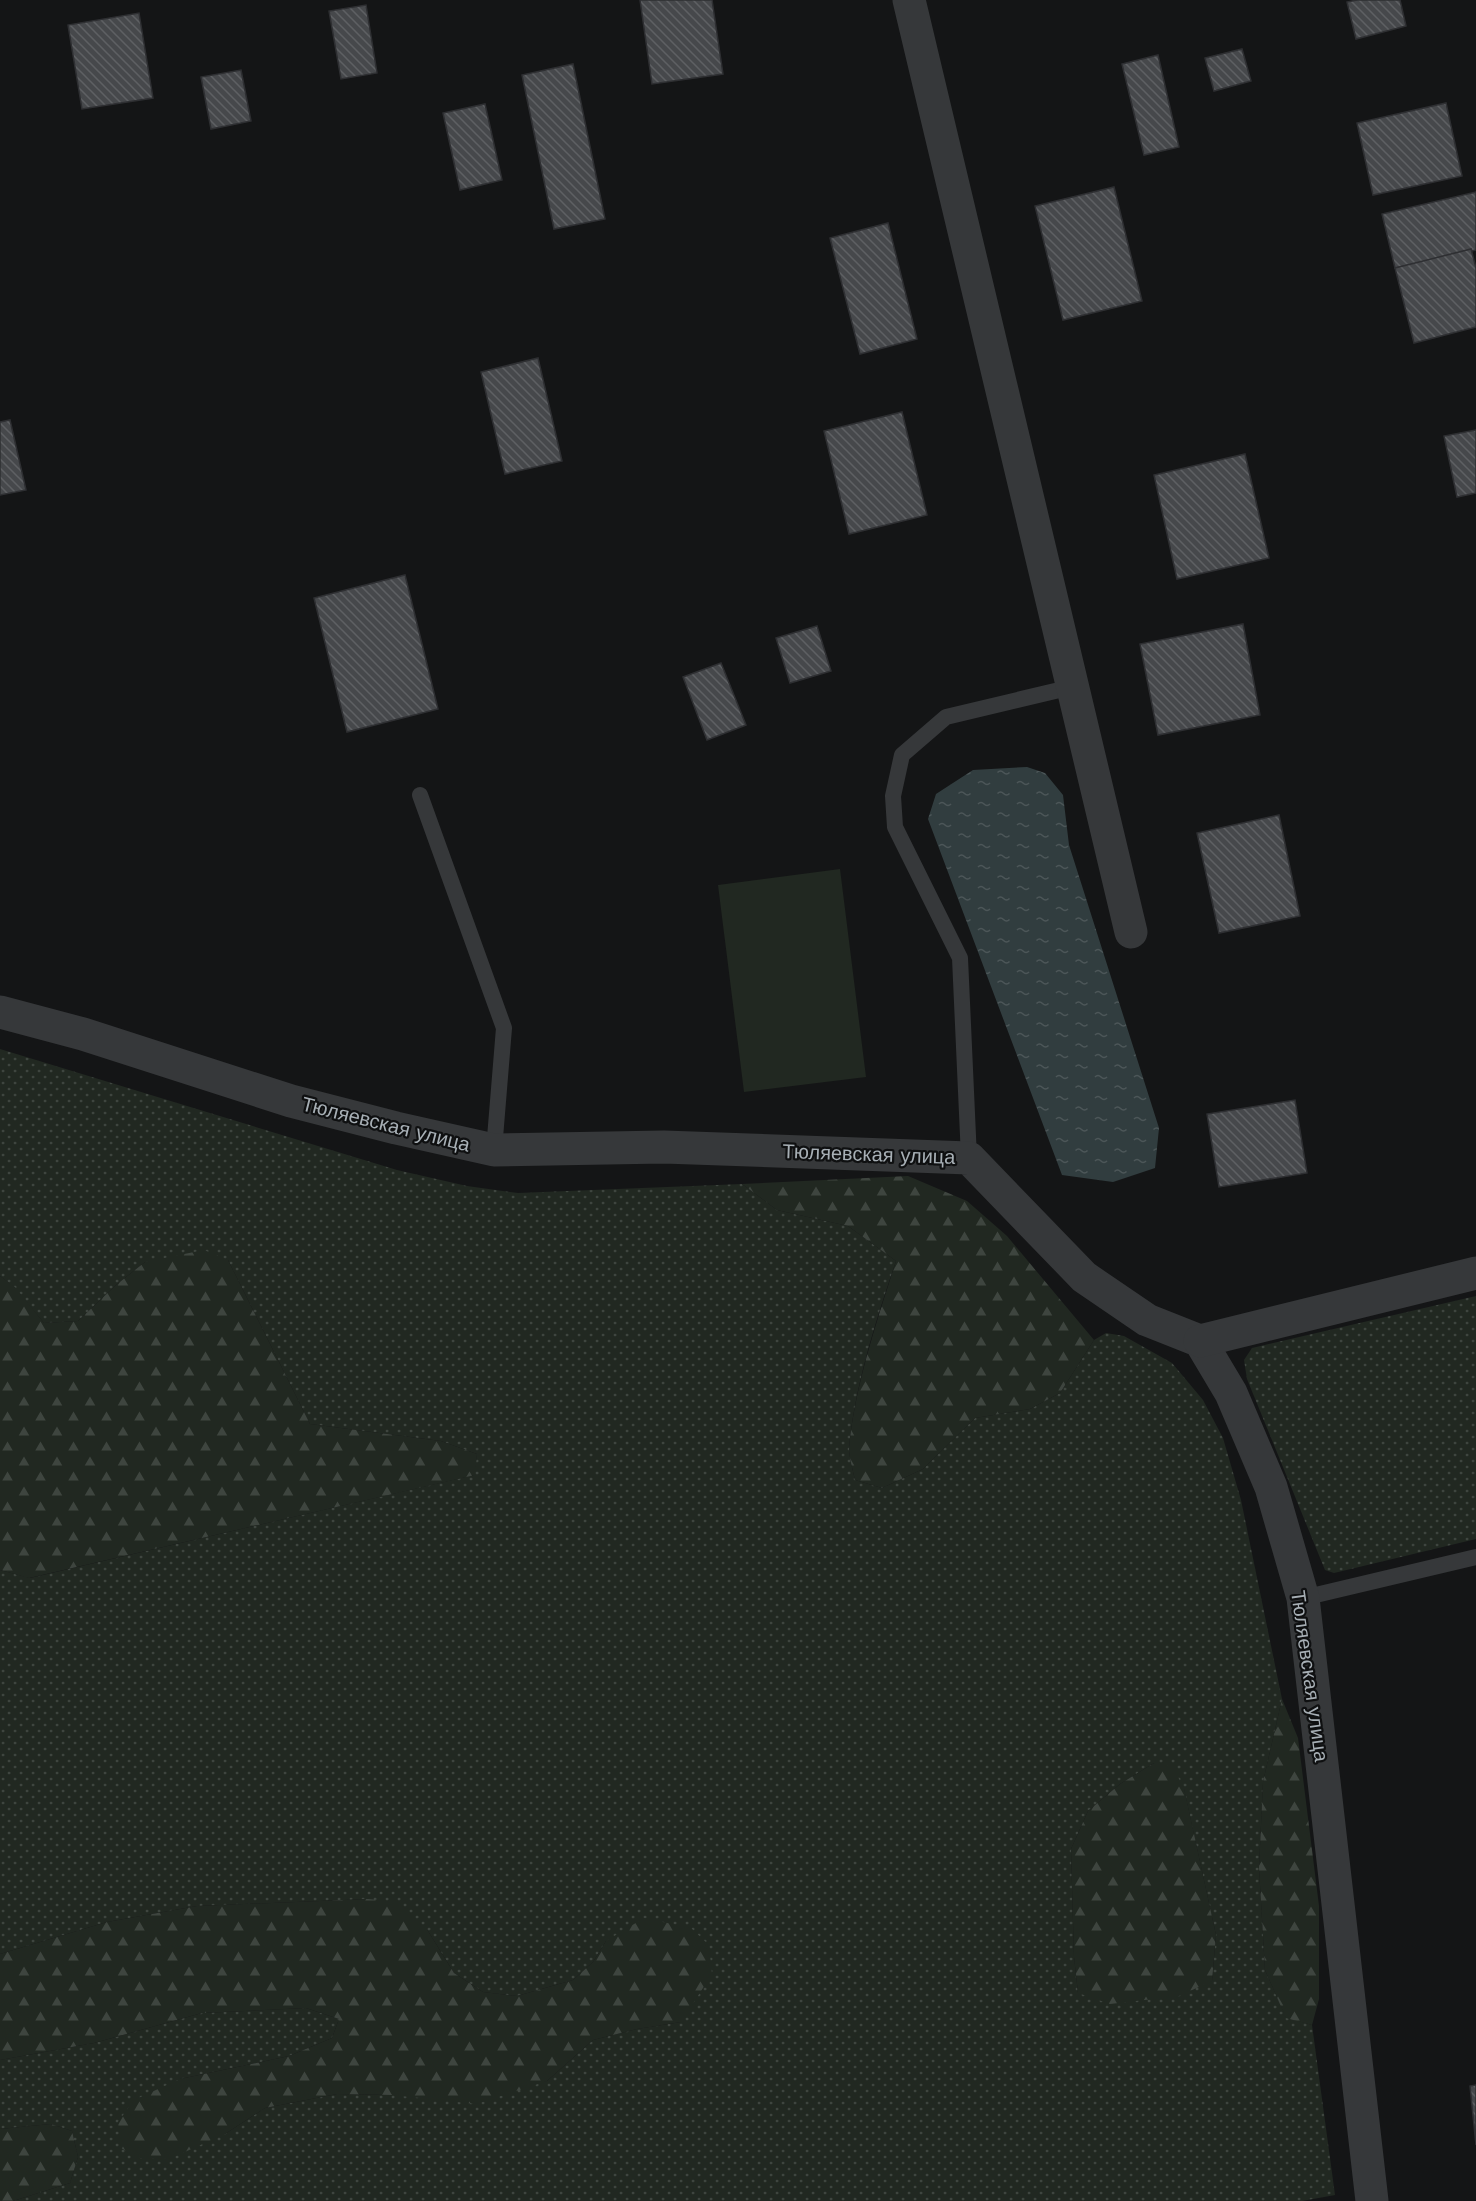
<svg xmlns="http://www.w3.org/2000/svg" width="1476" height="2201" font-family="'Work Sans',sans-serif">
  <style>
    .grass { fill: url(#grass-dots); fill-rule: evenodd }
    .forest { fill: url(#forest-firs) }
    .green { fill: #212821 }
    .water { fill: url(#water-ripples) }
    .building { fill: url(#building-back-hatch); stroke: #2e2f32; stroke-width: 1.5 }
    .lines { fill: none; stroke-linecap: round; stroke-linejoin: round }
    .lane { stroke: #36383a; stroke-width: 16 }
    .street { stroke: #36383a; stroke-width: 33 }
    .labels { text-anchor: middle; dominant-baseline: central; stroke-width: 4.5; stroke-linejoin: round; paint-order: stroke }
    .street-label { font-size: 20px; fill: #a7afb5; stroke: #0f1011 }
  </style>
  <defs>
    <pattern id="grass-dots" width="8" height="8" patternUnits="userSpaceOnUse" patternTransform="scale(1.5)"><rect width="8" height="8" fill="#212821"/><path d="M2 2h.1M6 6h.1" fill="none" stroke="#3e453f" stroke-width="1.8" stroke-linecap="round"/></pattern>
    <pattern id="forest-firs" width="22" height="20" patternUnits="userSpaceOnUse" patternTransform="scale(1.5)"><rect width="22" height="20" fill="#212821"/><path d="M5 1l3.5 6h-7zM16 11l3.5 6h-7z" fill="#3e453f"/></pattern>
    <pattern id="water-ripples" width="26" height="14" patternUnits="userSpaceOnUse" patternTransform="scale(1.5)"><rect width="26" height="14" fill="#313d3f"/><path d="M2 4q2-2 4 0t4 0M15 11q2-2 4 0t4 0" fill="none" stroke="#4c5658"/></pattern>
    <pattern id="building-back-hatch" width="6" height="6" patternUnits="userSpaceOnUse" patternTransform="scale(1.5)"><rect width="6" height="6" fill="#46484b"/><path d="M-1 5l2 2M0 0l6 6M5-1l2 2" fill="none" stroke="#5e6063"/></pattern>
  </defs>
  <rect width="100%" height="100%" fill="#141516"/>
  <g class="grass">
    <path d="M0,1049l397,121 70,16 51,7 224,-9 35,26 71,16 48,35c-20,59 -41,124 -47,187 0,10 4,22 6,32l27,8 41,-19 52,-51 55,-9 30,-16 34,-53 12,-7 18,3 48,27 31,37 20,38 18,62 41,199 -19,83 -4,86 6,102 21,47 26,8 23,170 -33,6h-1289l57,-18 8,-26 -6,-26 -21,-7 -51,5v-69l94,-17 108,-30 104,-5 33,11 -7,19 -43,18 -109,23 45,55 40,-26 72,-14 55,1 155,-14 46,-41 44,-11 44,-7 -75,-81 -13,21 -20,18 -56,16 -34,-4 -29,-19 -26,-42 -60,-32 -171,7 -90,16 -107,32v-384l30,8 444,-103 3,-21 -36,-13 -131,-17 -82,-164 -83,2 -29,23 -38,36 -34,2 -30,-36 -14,-11zM1154,1763l30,26 32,146 -4,46 -134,12 -4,-36 -3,-108 17,-38 32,-27z"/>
    <polygon points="1476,1296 1476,1539 1334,1573 1325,1570 1247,1379 1244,1360 1252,1348"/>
  </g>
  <g class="forest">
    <path d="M908,1176l59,25 40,35 87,104 -34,53 -30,16 -55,9 -52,51 -41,19 -27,-8c-2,-10 -6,-22 -6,-32 6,-63 28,-127 47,-187l-48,-35 -71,-16 -35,-26z"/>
    <polygon points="204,1250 228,1260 310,1424 441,1441 477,1454 475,1475 29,1578 0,1570 0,1276 15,1287 44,1323 78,1321 116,1285 145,1262"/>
    <polygon points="1282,1699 1298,1738 1319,1906 1319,1999 1312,2025 1286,2018 1265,1970 1259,1868 1263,1782"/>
    <polygon points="1154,1763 1172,1766 1184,1788 1216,1935 1212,1981 1179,1996 1110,2004 1078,1993 1074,1957 1071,1849 1088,1811 1120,1784"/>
    <polygon points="368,1899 396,1902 428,1931 454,1973 483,1992 517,1996 573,1980 593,1962 606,1941 644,1918 691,1928 709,1945 712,1974 681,2022 637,2029 593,2040 547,2081 476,2104 392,2095 337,2094 265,2108 225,2134 169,2159 140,2158 121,2148 118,2122 134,2100 180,2079 289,2056 332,2038 339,2019 306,2008 202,2013 94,2043 0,2060 0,1954 107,1922 197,1906"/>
    <polygon points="51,2124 72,2131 78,2157 70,2183 13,2201 0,2201 0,2129"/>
  </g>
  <polygon class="green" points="840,869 866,1077 744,1092 718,885"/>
  <polygon class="water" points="1027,767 1045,773 1063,795 1069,845 1159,1128 1155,1168 1113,1182 1062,1175 928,819 936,794 973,770"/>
  <g class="building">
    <polygon points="640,0 712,0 723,74 652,84"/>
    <polygon points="1357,0 1400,0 1406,26 1356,39 1347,2"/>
    <polygon points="366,5 377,73 341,79 329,11"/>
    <polygon points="139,13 153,98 82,109 68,25"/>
    <polygon points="1242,49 1251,81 1214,91 1205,58"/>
    <polygon points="1158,55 1179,147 1144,155 1122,64"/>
    <polygon points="573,64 605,219 554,229 522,75"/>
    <polygon points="241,70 251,121 211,129 201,77"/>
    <polygon points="1446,103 1462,176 1373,195 1357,123"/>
    <polygon points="485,104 502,180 460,190 443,113"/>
    <polygon points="1114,187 1142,301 1063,320 1035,206"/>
    <polygon points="1476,192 1476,250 1395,268 1382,214"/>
    <polygon points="888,223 917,339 860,354 830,238"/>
    <polygon points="1471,249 1476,268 1476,327 1414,343 1395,268"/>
    <polygon points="538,358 562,461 505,474 481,372"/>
    <polygon points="902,412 927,515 849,534 824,431"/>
    <polygon points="10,420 26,490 0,495 0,422"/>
    <polygon points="1476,430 1476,493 1457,497 1444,436"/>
    <polygon points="1245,454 1269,558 1177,579 1154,475"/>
    <polygon points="405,575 438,709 347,732 314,598"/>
    <polygon points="1243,624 1260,715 1158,735 1140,644"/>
    <polygon points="817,626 831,671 790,683 776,638"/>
    <polygon points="721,663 746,725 707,740 683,677"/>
    <polygon points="1279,815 1300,916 1219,933 1197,833"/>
    <polygon points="1295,1100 1307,1173 1219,1187 1207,1114"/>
    <polygon points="1476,2085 1476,2145 1470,2086"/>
  </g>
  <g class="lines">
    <g class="lane">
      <polyline points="420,795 504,1028 494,1150"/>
      <polyline points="969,1158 960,958 895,827 893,796 902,755 946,717 1072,687"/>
      <polyline points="1303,1598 1476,1557"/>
    </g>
    <g class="street">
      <polyline points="909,0 1131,932"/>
      <polyline points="0,1012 83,1034 291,1101 396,1128 494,1150 664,1147 969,1158 1084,1277 1147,1320 1200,1341 1231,1393 1271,1487 1303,1598 1372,2201"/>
      <polyline points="1200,1341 1476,1273"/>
    </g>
  </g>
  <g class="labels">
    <g class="street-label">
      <text transform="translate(386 1124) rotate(14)">Тюляевская улица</text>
      <text transform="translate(869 1154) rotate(2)">Тюляевская улица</text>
      <text transform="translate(1310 1676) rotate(82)">Тюляевская улица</text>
    </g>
  </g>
</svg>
